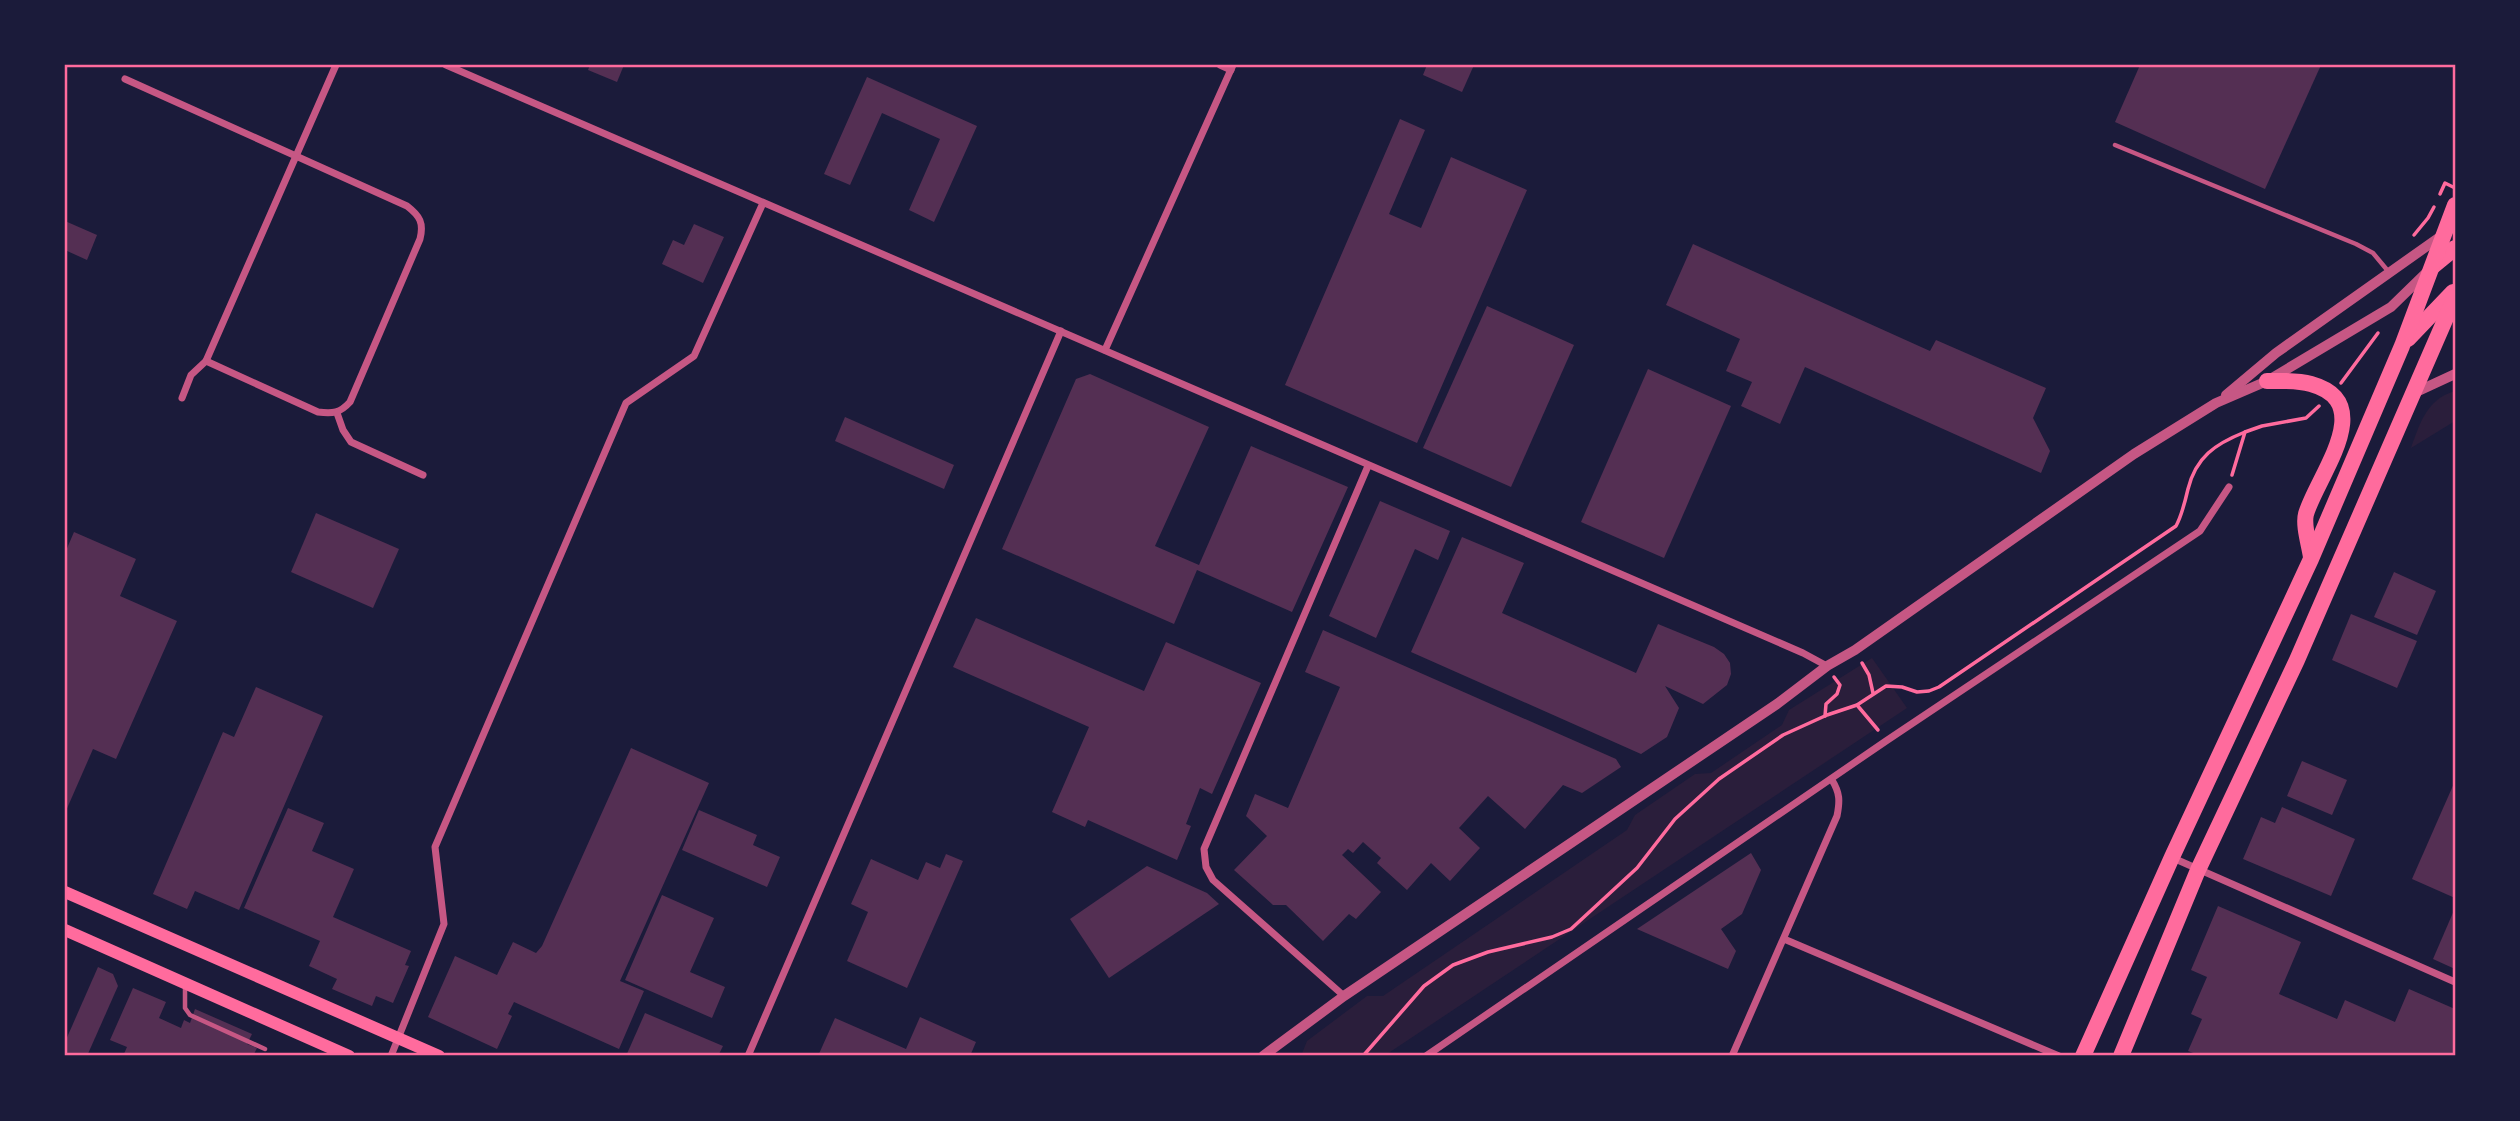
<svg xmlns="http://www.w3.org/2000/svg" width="2520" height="1121" font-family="Raleway,sans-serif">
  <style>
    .green { fill: #2a1e3b }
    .building { fill: #542f53 }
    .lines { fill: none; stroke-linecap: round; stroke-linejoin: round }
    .path { stroke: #ff6b9d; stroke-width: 3.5 }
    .service { stroke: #c65784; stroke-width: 4.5 }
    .minor { stroke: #c65784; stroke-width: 7 }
    .tertiary { stroke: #c65784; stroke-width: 10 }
    .secondary { stroke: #ff6b9d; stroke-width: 12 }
    .trunk { stroke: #ff6b9d; stroke-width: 16 }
    .neatline { fill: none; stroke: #ff6b9d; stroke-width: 2.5 }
  </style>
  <rect width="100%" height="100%" fill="#1b1b3a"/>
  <g class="green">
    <path d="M2455,391v30l-44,27c9,-25 16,-49 44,-57z"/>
    <polygon points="1872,658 1907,708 1384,1056 1301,1056 1307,1041 1367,996 1383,996 1627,830 1635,815 1695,774 1711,773 1782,725 1789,710"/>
  </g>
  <g class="building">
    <polygon points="590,65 624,65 617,82 588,70"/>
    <polygon points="1427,65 1474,65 1462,92 1423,75"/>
    <polygon points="2140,65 2321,65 2265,189 2115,122"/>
    <polygon points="867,77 977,126 934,222 909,210 940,139 882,113 850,185 824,174"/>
    <polygon points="1400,119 1425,130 1389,214 1421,228 1451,157 1527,190 1417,443 1285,385"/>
    <polygon points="65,221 97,235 87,260 65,250"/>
    <polygon points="694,224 724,237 703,283 662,264 673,240 684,245"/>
    <polygon points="1693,244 1930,351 1936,340 2046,388 2033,418 2050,451 2041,473 1805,367 1780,424 1741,406 1752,382 1726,371 1740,339 1666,305"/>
    <polygon points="1487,306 1574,345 1511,487 1423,448"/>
    <polygon points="1648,369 1731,406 1664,558 1581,522"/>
    <polygon points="1090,374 1209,427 1155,546 1199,565 1251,446 1348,487 1292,612 1197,570 1174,624 1002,549 1076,379"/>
    <polygon points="845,417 954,465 944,489 835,441"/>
    <polygon points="1380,501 1450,531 1438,560 1415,549 1376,638 1329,616"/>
    <polygon points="316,513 399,549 373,608 291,572"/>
    <polygon points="74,532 136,559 120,596 177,621 116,759 93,749 65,813 65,553"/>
    <polygon points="1462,537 1524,563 1502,613 1636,673 1658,624 1714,647 1724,654 1730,663 1731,674 1727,685 1703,704 1665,686 1679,708 1667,737 1641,754 1411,652"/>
    <polygon points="2394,572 2436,591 2417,635 2374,617"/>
    <polygon points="2351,614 2417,641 2397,688 2332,660"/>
    <polygon points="976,618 1144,691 1166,642 1261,683 1212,794 1200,788 1186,824 1191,826 1177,860 1088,820 1085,827 1052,812 1089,727 953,667"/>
    <polygon points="1323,630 1616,759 1621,767 1582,793 1563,785 1525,829 1488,796 1459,828 1480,848 1450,881 1431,863 1407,890 1377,863 1381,858 1363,842 1353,853 1348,849 1342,855 1381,892 1356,919 1349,914 1323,941 1286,905 1273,905 1234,870 1267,836 1246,816 1255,794 1288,808 1340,687 1305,672"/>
    <polygon points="256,687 323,716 239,910 195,891 187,909 153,894 223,732 234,737"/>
    <polygon points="631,748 709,783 620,981 644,991 619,1049 514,1002 508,1014 512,1016 497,1049 428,1017 455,956 497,975 513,942 536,953 542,946"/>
    <polygon points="2302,761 2347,780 2332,815 2287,796"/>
    <polygon points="2455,781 2455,898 2412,879"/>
    <polygon points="2282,807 2355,839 2331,896 2243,859 2261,817 2275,823"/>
    <polygon points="288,808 324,823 312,851 354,869 333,917 411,951 405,965 409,966 393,1003 376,996 372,1006 332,989 337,979 309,966 320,941 244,908"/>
    <polygon points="699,810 757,835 753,845 780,857 767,887 682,850"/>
    <polygon points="1751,853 1761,870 1742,914 1721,929 1736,951 1728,969 1637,929"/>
    <polygon points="946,854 963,861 907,988 847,961 868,912 851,904 871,859 918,880 926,862 940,868"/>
    <polygon points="1147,866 1207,893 1219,904 1109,978 1070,919"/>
    <polygon points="662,895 714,918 690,972 725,987 712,1018 625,980"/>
    <polygon points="2218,906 2301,942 2279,994 2337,1019 2345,1000 2395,1022 2409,989 2455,1009 2455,1056 2201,1056 2188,1051 2202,1019 2191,1014 2207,977 2191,970"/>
    <polygon points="2455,908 2455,969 2433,959"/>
    <polygon points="98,967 113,974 118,986 87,1056 65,1056 65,1042"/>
    <polygon points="133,988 166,1002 159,1018 181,1028 184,1020 190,1023 195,1009 252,1034 247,1044 257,1048 253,1056 123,1056 127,1047 110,1040"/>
    <polygon points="645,1013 723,1046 718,1056 626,1056"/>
    <polygon points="920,1017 976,1042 970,1056 818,1056 835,1018 906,1049"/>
  </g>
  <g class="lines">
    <g class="path">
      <polyline points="2440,194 2445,183 2455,188"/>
      <polyline points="2414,235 2428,218 2434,207"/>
      <polyline points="2341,383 2378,333"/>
      <polyline points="2232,475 2245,432 2262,426 2306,418 2319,406"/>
      <polyline points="1862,663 1869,675 1873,693"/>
      <polyline points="1857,705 1878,730"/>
      <polyline points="1825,716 1826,704 1837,694 1840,685 1834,677"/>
      <path d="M1363,1056l61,-70 29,-21 35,-13 64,-15 19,-8 66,-61 38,-49 44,-40 64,-44 44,-20 30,-10 29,-19 16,1 15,5 12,-1 10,-4 237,-161c6,-11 9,-24 12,-37 8,-32 27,-45 57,-57"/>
    </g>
    <g class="service">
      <polyline points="2115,145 2356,244 2373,253 2388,271"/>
      <polyline points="185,984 185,1008 190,1015 265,1049"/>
    </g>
    <g class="minor">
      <polyline points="446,65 1803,653 1827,666"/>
      <polyline points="1220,65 1231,70"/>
      <path d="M125,79l282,127c13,10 17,17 13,33l-70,163c-10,11 -17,12 -32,10l-112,-51"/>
      <polyline points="1105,350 1233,65"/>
      <polyline points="182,398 191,375 206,361 336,65"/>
      <polyline points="337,413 343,430 351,442 423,475"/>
      <polyline points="2173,858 2455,982"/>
      <polyline points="1784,939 2059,1056"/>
      <polyline points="1344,996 1213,880 1206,867 1204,849 1368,466"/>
      <polyline points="391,1056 444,924 435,847 626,403 694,356 763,203"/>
      <polyline points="748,1056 1061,331"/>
      <polyline points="1426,1056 1886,741 2200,531 2229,487"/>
      <path d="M1732,1056l105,-240c3,-15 3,-23 -5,-36"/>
    </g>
    <g class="tertiary">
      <polyline points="2414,393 2455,374"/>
      <polyline points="2226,395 2276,353 2444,234"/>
      <polyline points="1263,1056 1344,996 1777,704 1827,666 1855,650 2134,454 2216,403 2267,381 2391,307 2428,271"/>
    </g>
    <g class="secondary">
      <polyline points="65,892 439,1056"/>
      <polyline points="65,930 349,1056"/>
    </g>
    <g class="trunk">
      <polyline points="2433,266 2455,248"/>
      <polyline points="2408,339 2453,292"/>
      <path d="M2267,381c14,0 30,-1 44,3 68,19 6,92 -5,130 -3,11 3,30 5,43"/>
      <polyline points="2083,1056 2172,857 2311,559 2402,346 2455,205"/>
      <polyline points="2121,1056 2198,870 2297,660 2455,297"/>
    </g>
  </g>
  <rect width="2520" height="1121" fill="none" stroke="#1b1b3a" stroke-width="133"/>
  <rect x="66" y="66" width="2388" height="988" class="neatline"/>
</svg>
